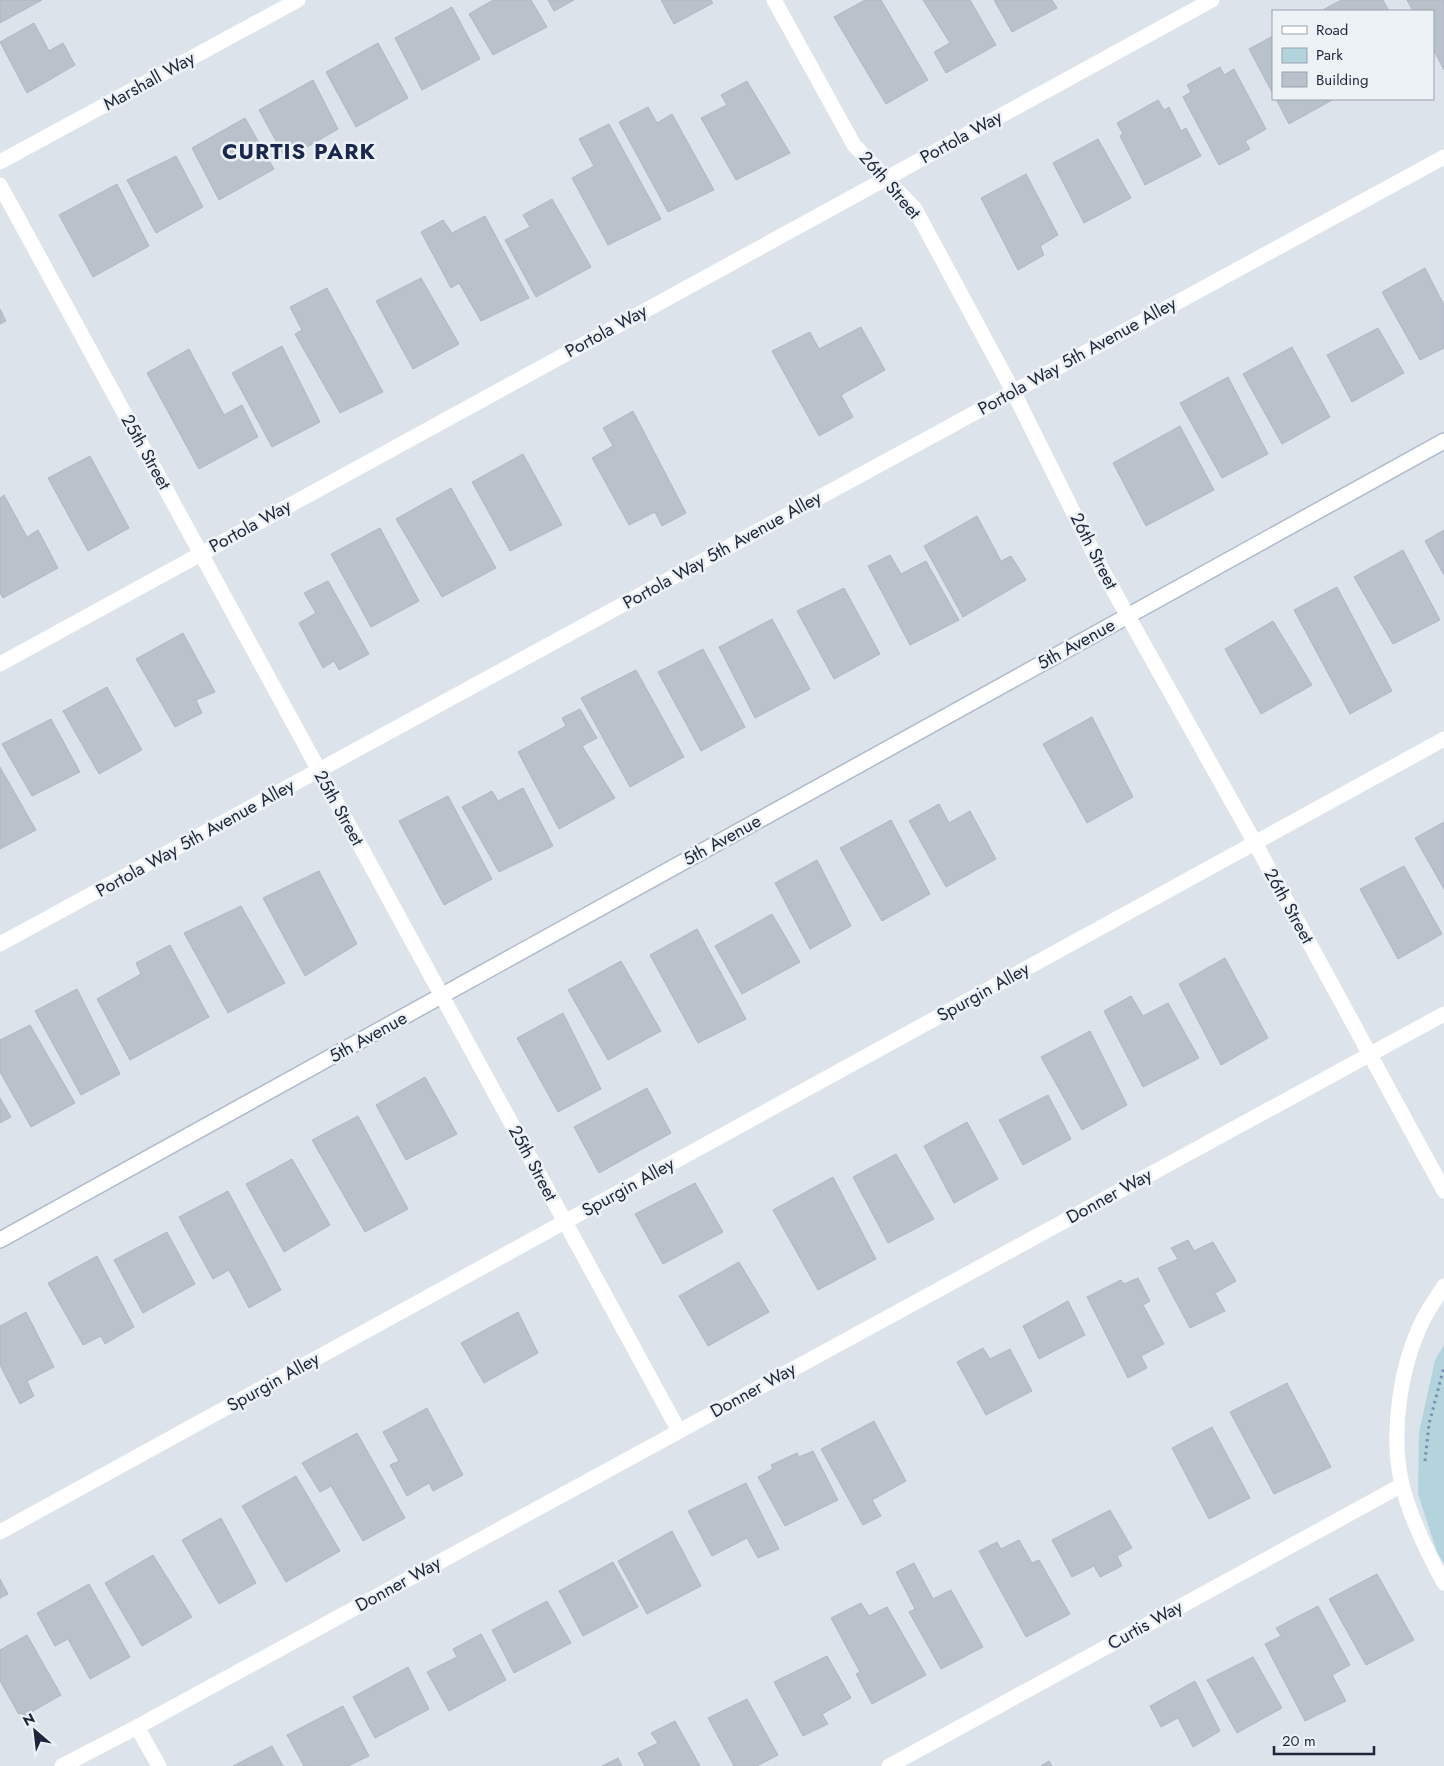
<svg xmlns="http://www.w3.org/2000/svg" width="1444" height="1766" font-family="Jost,sans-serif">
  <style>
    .green { fill: #b4d4dd }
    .building { fill: #b9c1cb; stroke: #afb8c4 }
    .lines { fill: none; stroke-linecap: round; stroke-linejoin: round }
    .secondary-casing { stroke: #afbaca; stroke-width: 18 }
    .path { stroke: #7b8eaf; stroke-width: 3; stroke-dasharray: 2.5 4; stroke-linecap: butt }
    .lane { stroke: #fff; stroke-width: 15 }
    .street { stroke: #fff; stroke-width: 15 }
    .secondary { stroke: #fff; stroke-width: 15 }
    .labels { text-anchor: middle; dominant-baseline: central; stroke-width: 5; stroke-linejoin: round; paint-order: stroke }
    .street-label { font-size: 18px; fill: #1e273a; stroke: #edf2f7 }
    .district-label { font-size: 22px; font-weight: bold; letter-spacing: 1px; fill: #19284c; stroke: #edf2f7 }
  </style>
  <rect width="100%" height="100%" fill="#dde3ea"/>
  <polygon class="green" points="1444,1345 1444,1564 1437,1552 1418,1494 1419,1432 1435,1360"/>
  <g class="building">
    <polygon points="0,0 42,0 0,23"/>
    <polygon points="493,0 531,0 547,27 493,55 469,14"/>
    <polygon points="548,0 574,0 554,11"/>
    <polygon points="661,0 711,0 713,3 674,24"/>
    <polygon points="865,0 881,0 928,80 886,104 834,17"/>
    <polygon points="923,0 970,0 996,45 946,73 934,52 950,43"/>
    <polygon points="994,0 1052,0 1057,8 1012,32"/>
    <polygon points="1341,0 1383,0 1389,11 1321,11"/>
    <polygon points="1407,0 1444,0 1444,70 1433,49 1433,11 1413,11"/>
    <polygon points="452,7 480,59 422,90 395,38"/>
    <polygon points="34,23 49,51 63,43 75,65 27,93 0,42"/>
    <polygon points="1273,36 1273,94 1249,49"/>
    <polygon points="378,43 408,98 356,127 326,72"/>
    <polygon points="1220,67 1224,75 1234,69 1266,129 1245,141 1250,149 1219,165 1183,97 1191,92 1187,85"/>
    <polygon points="313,80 338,129 286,159 259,110"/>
    <polygon points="747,81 790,153 736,180 701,118 727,105 721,95"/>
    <polygon points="1276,99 1334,99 1289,124"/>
    <polygon points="1158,100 1164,110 1169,107 1181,131 1186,128 1201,156 1145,185 1120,136 1123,134 1117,123"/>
    <polygon points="648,107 657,123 672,114 714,190 668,212 619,122"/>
    <polygon points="245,118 274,169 219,200 192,148"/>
    <polygon points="609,124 661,219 608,245 572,178 594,166 579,139"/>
    <polygon points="1098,139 1131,198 1084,223 1053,163"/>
    <polygon points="176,156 203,207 156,233 127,180"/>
    <polygon points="1026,174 1058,235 1040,246 1044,255 1018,270 981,198"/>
    <polygon points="117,184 149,246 93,277 59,215"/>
    <polygon points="552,199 591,267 536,297 505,240 530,227 523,215"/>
    <polygon points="485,216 529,298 481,321 459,283 451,288 421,232 443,220 452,233"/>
    <polygon points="1425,268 1444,305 1444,348 1420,360 1382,292"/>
    <polygon points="421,278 459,344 413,369 376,301"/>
    <polygon points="327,288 383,392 340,413 295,334 302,330 290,307"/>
    <polygon points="0,309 6,321 0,324"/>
    <polygon points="861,327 885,370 841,395 853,417 819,436 772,351 810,332 819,349"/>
    <polygon points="1378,328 1404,373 1352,402 1327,355"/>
    <polygon points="282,346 320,422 272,447 232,373"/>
    <polygon points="1292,347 1330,417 1282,444 1243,374"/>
    <polygon points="189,349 224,415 242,405 258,437 199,469 147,373"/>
    <polygon points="1228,377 1268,454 1222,478 1180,403"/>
    <polygon points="633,411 686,513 662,526 655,512 629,525 592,458 613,446 603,428"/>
    <polygon points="1180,426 1214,490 1146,526 1113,463"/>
    <polygon points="523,454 562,525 510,551 472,482"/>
    <polygon points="90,456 129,528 88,551 48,478"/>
    <polygon points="451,488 496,568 442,597 396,519"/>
    <polygon points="4,495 27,537 38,530 58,568 3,598 0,593 0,498"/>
    <polygon points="977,516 1001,561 1011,556 1026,580 963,617 924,546"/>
    <polygon points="380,528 419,601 371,627 331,554"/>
    <polygon points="1444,530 1444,575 1425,541"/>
    <polygon points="1403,550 1440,620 1393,644 1354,577"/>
    <polygon points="890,555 901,574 926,561 959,620 910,645 868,566"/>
    <polygon points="328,581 369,654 339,670 334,661 323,668 299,623 316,613 304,593"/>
    <polygon points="1337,587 1392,691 1350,714 1294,610"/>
    <polygon points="844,588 880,654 834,679 797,611"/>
    <polygon points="772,619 810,689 755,718 719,647"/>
    <polygon points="1273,621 1312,685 1261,714 1225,649"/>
    <polygon points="183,633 215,692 196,700 202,713 175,727 136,659"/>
    <polygon points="703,649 745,727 701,751 658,672"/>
    <polygon points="636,670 684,757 630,787 581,698"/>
    <polygon points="107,687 142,750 99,774 63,711"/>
    <polygon points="580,709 597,738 582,746 615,798 559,829 518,752 566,726 562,718"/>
    <polygon points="1092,717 1133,797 1087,823 1043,744"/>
    <polygon points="51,719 80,772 32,796 2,744"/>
    <polygon points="0,767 36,830 0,849"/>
    <polygon points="523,788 553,846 499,872 462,807 492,791 498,801"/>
    <polygon points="448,796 492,879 444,905 399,821"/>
    <polygon points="939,804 949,823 970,811 996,859 946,887 909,821"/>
    <polygon points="891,820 930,894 882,921 840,848"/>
    <polygon points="1444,822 1444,889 1415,838"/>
    <polygon points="817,860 851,926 810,949 775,883"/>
    <polygon points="1404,866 1442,934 1398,959 1360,889"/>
    <polygon points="319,871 357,944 305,976 263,898"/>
    <polygon points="241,906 285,983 228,1013 184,933"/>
    <polygon points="772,914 800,962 742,994 715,946"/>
    <polygon points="697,929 746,1019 698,1043 650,955"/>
    <polygon points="170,945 209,1017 130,1060 97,999 141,974 136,963"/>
    <polygon points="1225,958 1268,1038 1221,1065 1179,984"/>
    <polygon points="621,961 661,1031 608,1060 568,990"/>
    <polygon points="77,989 120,1074 81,1095 35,1011"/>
    <polygon points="1131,996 1143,1016 1168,1003 1199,1058 1143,1087 1104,1011"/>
    <polygon points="563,1013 601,1089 558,1112 517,1038"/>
    <polygon points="30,1025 75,1103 31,1127 0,1072 0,1040"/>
    <polygon points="1090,1031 1127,1105 1082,1130 1041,1057"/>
    <polygon points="425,1077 457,1134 406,1160 376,1105"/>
    <polygon points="647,1088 671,1133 599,1173 574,1127"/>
    <polygon points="1048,1095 1071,1139 1023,1165 999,1120"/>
    <polygon points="0,1098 11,1117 0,1123"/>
    <polygon points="358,1116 408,1209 365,1232 312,1140"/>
    <polygon points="967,1122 998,1179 954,1203 924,1146"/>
    <polygon points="896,1154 934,1219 888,1243 853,1177"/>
    <polygon points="292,1159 330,1225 284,1252 246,1184"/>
    <polygon points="833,1177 876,1259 818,1290 773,1210"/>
    <polygon points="695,1183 723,1232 663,1264 635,1214"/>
    <polygon points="228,1191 281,1290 249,1308 229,1270 213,1279 179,1217"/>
    <polygon points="167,1232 195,1284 143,1313 114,1260"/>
    <polygon points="1188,1240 1194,1251 1213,1242 1236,1281 1215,1293 1225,1311 1190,1328 1158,1268 1178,1259 1171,1248"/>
    <polygon points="97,1256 134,1327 105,1344 101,1336 83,1345 48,1283"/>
    <polygon points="739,1262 769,1312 708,1346 679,1296"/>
    <polygon points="1138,1278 1150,1301 1143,1305 1164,1344 1141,1356 1147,1368 1128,1378 1087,1297 1121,1280 1124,1284"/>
    <polygon points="1068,1301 1085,1335 1039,1359 1023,1326"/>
    <polygon points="26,1312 54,1367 27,1381 34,1396 20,1404 0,1365 0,1326"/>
    <polygon points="518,1312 538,1353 484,1383 461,1343"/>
    <polygon points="983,1348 990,1359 1010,1349 1032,1391 986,1415 957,1362"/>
    <polygon points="1287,1383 1331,1467 1274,1494 1230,1412"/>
    <polygon points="427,1408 463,1475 433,1491 429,1483 407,1496 390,1465 399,1461 383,1432"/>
    <polygon points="874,1421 906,1481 872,1500 881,1516 863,1525 821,1449"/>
    <polygon points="1212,1427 1250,1498 1209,1519 1172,1448"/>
    <polygon points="357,1433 405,1518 363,1541 331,1486 320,1492 302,1463"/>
    <polygon points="813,1451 838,1500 785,1526 758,1477 773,1469 771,1465 797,1453 799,1457"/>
    <polygon points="296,1476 340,1551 286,1582 242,1506"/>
    <polygon points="746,1483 779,1549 758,1558 747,1538 712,1556 688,1511"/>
    <polygon points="1110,1510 1132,1548 1117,1556 1122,1566 1100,1577 1094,1566 1072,1577 1052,1540"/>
    <polygon points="221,1518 256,1583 219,1604 182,1540"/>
    <polygon points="672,1531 701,1586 647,1614 618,1561"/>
    <polygon points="1019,1540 1032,1563 1039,1560 1070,1614 1026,1637 979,1551 997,1542 1001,1549"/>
    <polygon points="153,1555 192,1617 142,1646 105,1583"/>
    <polygon points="613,1562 638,1607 583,1636 559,1591"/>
    <polygon points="914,1563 933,1599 951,1590 983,1647 941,1669 909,1612 915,1609 896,1572"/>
    <polygon points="1377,1574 1414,1640 1366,1665 1329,1599"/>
    <polygon points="0,1579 8,1594 0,1598"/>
    <polygon points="89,1584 130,1657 90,1679 68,1639 55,1646 37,1613"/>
    <polygon points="547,1601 571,1643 514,1673 492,1630"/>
    <polygon points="861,1603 869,1616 887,1607 926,1675 872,1704 856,1674 860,1672 831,1618"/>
    <polygon points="1318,1606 1350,1665 1332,1675 1346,1701 1305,1721 1265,1644 1281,1636 1276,1628"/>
    <polygon points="481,1634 506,1680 449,1711 427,1672 457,1657 453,1649"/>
    <polygon points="27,1635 61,1695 21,1718 0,1681 0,1650"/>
    <polygon points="827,1656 851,1698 822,1714 828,1724 803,1736 774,1682"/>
    <polygon points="1253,1657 1282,1708 1237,1733 1207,1680"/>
    <polygon points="408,1667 429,1709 375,1738 353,1697"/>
    <polygon points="1195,1681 1220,1731 1193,1747 1178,1718 1161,1727 1150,1706"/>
    <polygon points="747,1699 778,1755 757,1766 734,1766 708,1718"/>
    <polygon points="343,1706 369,1756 348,1766 304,1766 287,1735"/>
    <polygon points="675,1721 700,1766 645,1766 638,1753 658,1743 651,1733"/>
    <polygon points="272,1746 283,1766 233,1766"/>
    <polygon points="618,1758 622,1766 602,1766"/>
    <polygon points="1049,1761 1052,1766 1041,1766"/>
  </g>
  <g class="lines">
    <defs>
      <polyline id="secondary" points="0,1240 1444,441"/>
    </defs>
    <use href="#secondary" class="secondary-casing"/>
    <polyline class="path" points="1425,1461 1429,1424 1444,1367"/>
    <g class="lane">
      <polyline points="0,944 1444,157"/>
      <polyline points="0,1532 1444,739"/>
    </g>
    <g class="street">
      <polyline points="774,0 854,145 915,209 1013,391 1101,568 1255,843 1444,1191"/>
      <polyline points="0,162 298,0"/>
      <polyline points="0,185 679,1431"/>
      <polyline points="0,664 1212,0"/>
      <path d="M1444,1286c-7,11 -14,21 -20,32 -24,47 -34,116 -22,167 9,35 25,67 42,98"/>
      <polyline points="137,1727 159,1766"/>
      <polyline points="62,1766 137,1727 1444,1014"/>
      <polyline points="889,1766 1402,1485"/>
    </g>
    <use href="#secondary" class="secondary"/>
  </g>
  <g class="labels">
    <g class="street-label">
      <text transform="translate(149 81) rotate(-29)">Marshall Way</text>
      <text transform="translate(961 137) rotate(-29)">Portola Way</text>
      <text transform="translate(890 185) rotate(49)">26th Street</text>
      <text transform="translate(606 331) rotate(-29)">Portola Way</text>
      <text transform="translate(1077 356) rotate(-29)">Portola Way 5th Avenue Alley</text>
      <text transform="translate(146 452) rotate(61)">25th Street</text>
      <text transform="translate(250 526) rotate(-29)">Portola Way</text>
      <text transform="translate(722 550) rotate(-29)">Portola Way 5th Avenue Alley</text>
      <text transform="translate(1094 551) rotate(63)">26th Street</text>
      <text transform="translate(1076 644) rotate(-29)">5th Avenue</text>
      <text transform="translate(339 808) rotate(61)">25th Street</text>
      <text transform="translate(195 838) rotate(-29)">Portola Way 5th Avenue Alley</text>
      <text transform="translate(722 840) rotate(-29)">5th Avenue</text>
      <text transform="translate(1289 906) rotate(61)">26th Street</text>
      <text transform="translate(983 992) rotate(-29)">Spurgin Alley</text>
      <text transform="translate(368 1037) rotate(-29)">5th Avenue</text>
      <text transform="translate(533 1163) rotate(62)">25th Street</text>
      <text transform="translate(628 1187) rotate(-29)">Spurgin Alley</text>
      <text transform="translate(1109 1196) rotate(-29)">Donner Way</text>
      <text transform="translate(273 1382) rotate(-29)">Spurgin Alley</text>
      <text transform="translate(753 1390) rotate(-29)">Donner Way</text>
      <text transform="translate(398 1584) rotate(-29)">Donner Way</text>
      <text transform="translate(1145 1625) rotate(-29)">Curtis Way</text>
    </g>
    <g class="district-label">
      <text x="299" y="151">CURTIS PARK</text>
    </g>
  </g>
  <rect x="1272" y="10" width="162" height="90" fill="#edf2f7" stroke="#9aa1ab"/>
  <rect x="1282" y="26" width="25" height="8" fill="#ffffff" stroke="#9aa1ab"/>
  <text x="1316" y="35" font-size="15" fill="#1e273a">Road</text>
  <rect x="1282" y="48" width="25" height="15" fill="#b4d4dd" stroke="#9aa1ab"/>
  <text x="1316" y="60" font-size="15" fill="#1e273a">Park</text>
  <rect x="1282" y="72" width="25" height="15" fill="#b9c1cb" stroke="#9aa1ab"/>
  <text x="1316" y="85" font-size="15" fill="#1e273a">Building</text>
  <g transform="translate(35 1731) rotate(332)" stroke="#edf2f7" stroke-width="4" paint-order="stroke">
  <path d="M0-4L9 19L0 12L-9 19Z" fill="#1e273a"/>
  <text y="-8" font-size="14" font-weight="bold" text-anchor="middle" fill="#1e273a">N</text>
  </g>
  <path d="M1274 1746v8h100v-8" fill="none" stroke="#1e273a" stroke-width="2.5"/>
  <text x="1282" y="1746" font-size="15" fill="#1e273a" stroke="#edf2f7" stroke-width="4" paint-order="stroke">20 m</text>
</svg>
